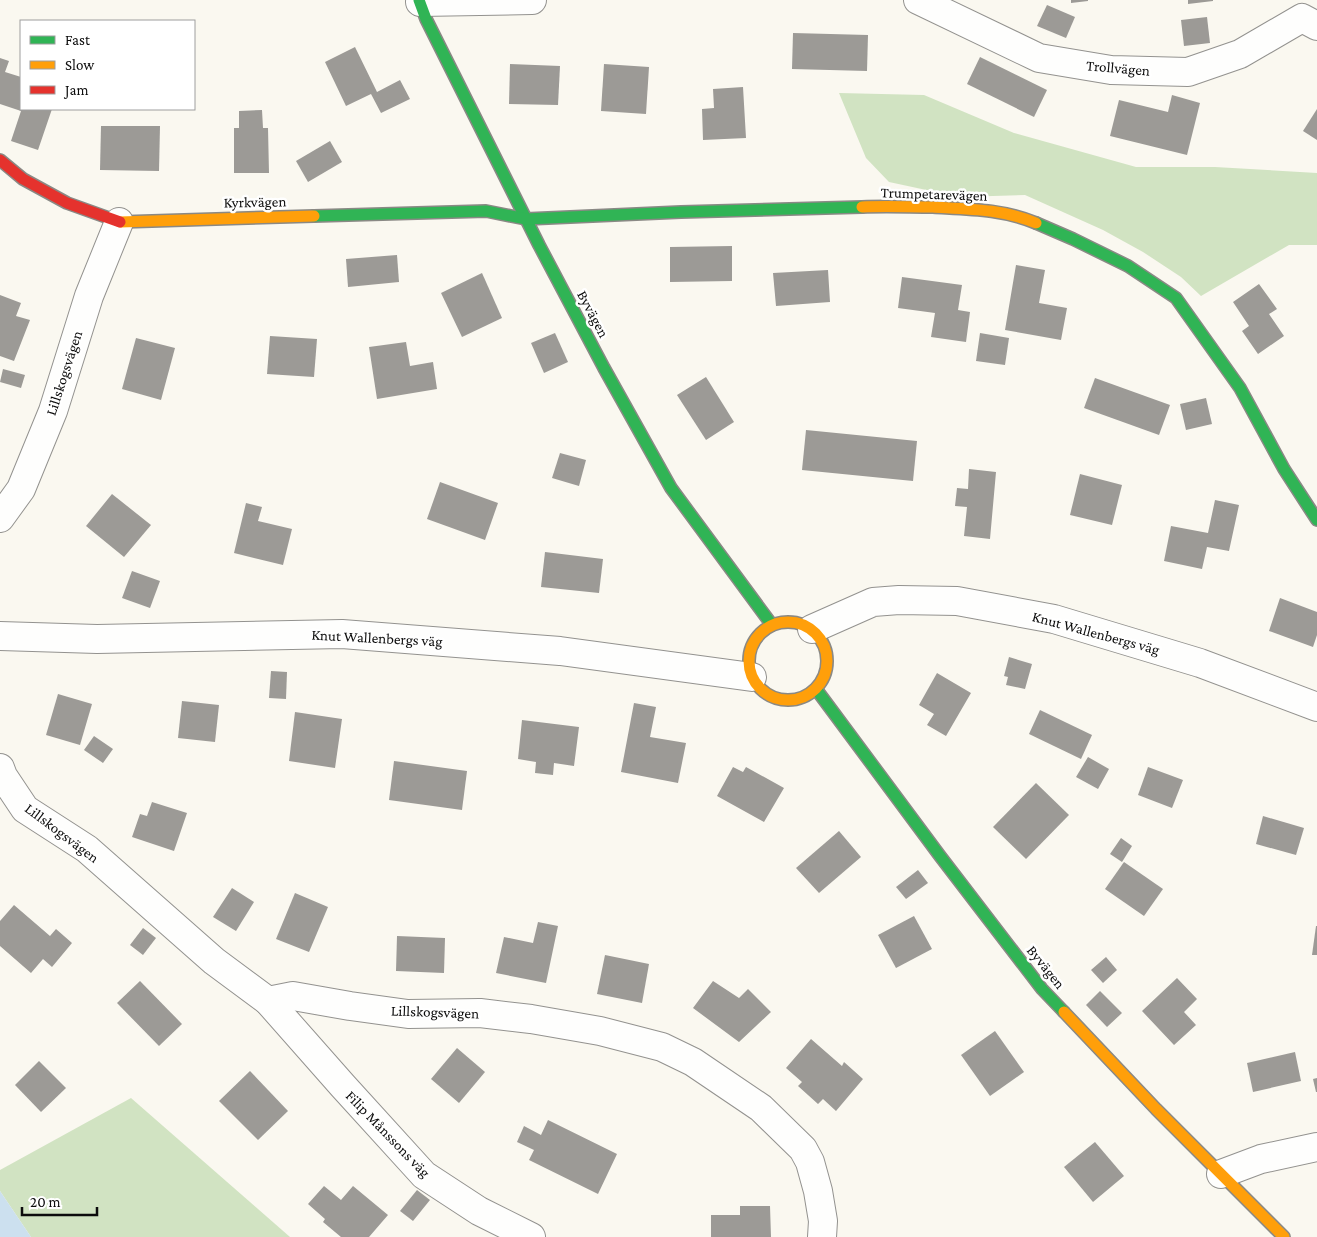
<svg xmlns="http://www.w3.org/2000/svg" width="1317" height="1237" font-family="'Crimson Pro',serif">
  <style>
    .forest { fill: #d1e3c2 }
    .water { fill: #cce0ef }
    .building { fill: #9c9a96 }
    .lines { fill: none; stroke-linecap: round; stroke-linejoin: round }
    .street-casing { stroke: #93928f; stroke-width: 30 }
    .fast-casing { stroke: #8a8985; stroke-width: 14 }
    .slow-casing { stroke: #8a8985; stroke-width: 14 }
    .jam-casing { stroke: #8a8985; stroke-width: 14 }
    .street { stroke: #fefefd; stroke-width: 28 }
    .fast { stroke: #30b455; stroke-width: 11 }
    .slow { stroke: #ff9f0a; stroke-width: 11 }
    .jam { stroke: #e5322d; stroke-width: 11 }
    .labels { text-anchor: middle; dominant-baseline: central; stroke-width: 5; stroke-linejoin: round; paint-order: stroke }
    .street-label { font-size: 15px; fill: #0c0c0c; stroke: #fff }
  </style>
  <rect width="100%" height="100%" fill="#faf8f0"/>
  <g class="forest">
    <polygon points="839,93 924,95 1014,133 1136,167 1215,167 1317,173 1317,245 1289,245 1201,296 1181,277 1143,252 1103,230 1025,195 959,197 889,182 866,158"/>
    <polygon points="131,1098 290,1237 31,1237 0,1191 0,1170"/>
  </g>
  <polygon class="water" points="0,1191 2,1194 31,1237 0,1237"/>
  <g class="building">
    <polygon points="1071,0 1088,0 1088,1 1071,3"/>
    <polygon points="1188,0 1213,0 1213,1 1188,4"/>
    <polygon points="1047,5 1075,17 1066,38 1037,26"/>
    <polygon points="1207,17 1210,43 1184,46 1181,20"/>
    <polygon points="793,33 868,35 867,71 792,69"/>
    <polygon points="355,47 377,92 400,80 410,99 381,113 371,94 346,106 325,62"/>
    <polygon points="980,57 1047,90 1034,117 967,84"/>
    <polygon points="0,58 9,61 5,72 21,77 21,109 52,109 38,150 11,141 21,111 0,104"/>
    <polygon points="510,64 560,66 558,105 509,104"/>
    <polygon points="604,64 649,67 646,114 601,111"/>
    <polygon points="743,87 746,138 703,140 702,109 714,108 713,89"/>
    <polygon points="1172,95 1200,103 1187,155 1110,136 1119,100 1168,112"/>
    <polygon points="1317,109 1317,140 1303,131"/>
    <polygon points="262,110 263,128 268,128 269,173 234,173 234,128 239,128 239,111"/>
    <polygon points="101,126 160,126 159,171 100,170"/>
    <polygon points="330,141 342,162 308,182 296,161"/>
    <polygon points="732,246 732,281 670,282 670,247"/>
    <polygon points="397,255 399,282 348,287 346,259"/>
    <polygon points="1016,265 1045,270 1039,303 1067,308 1061,340 1005,330"/>
    <polygon points="828,270 830,302 776,306 773,273"/>
    <polygon points="482,273 502,318 462,337 441,293"/>
    <polygon points="902,277 962,285 958,310 970,312 966,342 931,337 935,313 898,308"/>
    <polygon points="1259,284 1277,309 1269,314 1284,336 1258,354 1242,331 1249,326 1233,302"/>
    <polygon points="0,295 21,303 16,316 30,320 14,361 0,356"/>
    <polygon points="555,333 568,362 544,373 531,343"/>
    <polygon points="980,333 1009,338 1005,365 976,361"/>
    <polygon points="270,336 317,339 314,377 267,374"/>
    <polygon points="136,338 175,348 161,400 122,389"/>
    <polygon points="406,342 410,366 433,362 437,389 377,399 369,347"/>
    <polygon points="3,369 25,375 21,388 0,382"/>
    <polygon points="706,377 734,422 706,440 677,395"/>
    <polygon points="1095,378 1170,405 1159,435 1084,408"/>
    <polygon points="1206,398 1212,424 1186,430 1180,404"/>
    <polygon points="806,430 917,441 913,481 802,470"/>
    <polygon points="560,453 586,460 579,486 552,478"/>
    <polygon points="969,469 996,472 990,539 964,536 967,507 955,506 957,488 968,489"/>
    <polygon points="1080,474 1122,485 1112,525 1070,515"/>
    <polygon points="440,482 498,503 485,540 427,519"/>
    <polygon points="112,494 151,525 124,557 86,526"/>
    <polygon points="1215,500 1239,505 1229,551 1207,547 1202,569 1164,561 1171,526 1208,533"/>
    <polygon points="246,503 262,507 258,521 292,529 283,565 234,553"/>
    <polygon points="545,552 603,559 599,593 541,587"/>
    <polygon points="132,571 160,581 150,608 122,598"/>
    <polygon points="1280,598 1317,612 1317,635 1313,647 1269,631"/>
    <polygon points="1009,657 1032,664 1025,689 1006,685 1008,677 1004,676"/>
    <polygon points="271,671 287,672 286,699 269,698"/>
    <polygon points="937,673 971,693 946,736 927,725 934,714 919,705"/>
    <polygon points="58,694 92,704 80,745 46,735"/>
    <polygon points="182,701 219,705 215,742 178,738"/>
    <polygon points="634,703 656,707 650,737 686,743 678,783 621,772"/>
    <polygon points="1040,710 1092,735 1081,759 1029,734"/>
    <polygon points="295,712 342,719 335,768 289,761"/>
    <polygon points="522,720 579,727 574,766 554,763 553,775 535,773 536,762 518,759"/>
    <polygon points="94,736 113,749 103,763 84,750"/>
    <polygon points="1088,757 1109,769 1098,789 1076,777"/>
    <polygon points="394,761 467,771 462,810 389,800"/>
    <polygon points="733,767 743,772 746,767 784,788 764,822 717,796"/>
    <polygon points="1148,767 1183,780 1172,808 1138,795"/>
    <polygon points="1036,783 1069,815 1026,859 993,827"/>
    <polygon points="152,802 187,813 174,851 132,837 140,814 147,816"/>
    <polygon points="1263,816 1304,828 1296,855 1256,844"/>
    <polygon points="839,831 861,857 819,893 796,868"/>
    <polygon points="1121,838 1132,846 1122,862 1110,854"/>
    <polygon points="1124,862 1163,889 1144,916 1105,889"/>
    <polygon points="918,870 928,883 906,899 896,887"/>
    <polygon points="232,888 254,902 236,931 213,917"/>
    <polygon points="295,893 328,907 309,952 276,939"/>
    <polygon points="14,905 50,936 56,929 72,943 52,967 43,959 31,973 0,946 0,921"/>
    <polygon points="914,916 932,949 896,968 878,935"/>
    <polygon points="538,922 558,926 546,983 496,973 504,937 533,943"/>
    <polygon points="1316,926 1317,926 1317,955 1312,955"/>
    <polygon points="143,928 156,938 143,955 130,945"/>
    <polygon points="397,936 445,938 444,973 396,971"/>
    <polygon points="605,955 649,964 642,1003 597,994"/>
    <polygon points="1106,957 1117,970 1103,983 1091,970"/>
    <polygon points="1177,978 1197,999 1184,1012 1196,1025 1174,1045 1142,1011"/>
    <polygon points="140,981 182,1024 159,1046 117,1003"/>
    <polygon points="713,981 739,998 748,989 771,1012 739,1042 693,1008"/>
    <polygon points="1100,991 1122,1013 1107,1027 1086,1005"/>
    <polygon points="995,1031 1024,1072 990,1096 961,1055"/>
    <polygon points="811,1039 842,1066 844,1062 863,1079 836,1111 823,1099 818,1104 798,1086 802,1082 786,1068"/>
    <polygon points="457,1048 485,1072 459,1103 431,1079"/>
    <polygon points="1295,1052 1301,1081 1253,1092 1247,1063"/>
    <polygon points="39,1061 66,1088 41,1112 15,1085"/>
    <polygon points="250,1071 288,1111 258,1140 219,1101"/>
    <polygon points="1317,1078 1317,1092 1316,1092 1313,1079"/>
    <polygon points="548,1120 617,1154 598,1194 529,1160 534,1150 517,1142 524,1126 541,1135"/>
    <polygon points="1095,1142 1124,1176 1093,1202 1064,1167"/>
    <polygon points="324,1186 341,1200 353,1186 388,1215 369,1237 341,1237 323,1222 325,1219 308,1204"/>
    <polygon points="417,1190 430,1200 413,1221 400,1211"/>
    <polygon points="740,1206 770,1206 771,1237 711,1237 711,1215 740,1215"/>
  </g>
  <g class="lines">
    <defs>
      <g id="street">
        <polyline points="918,0 1039,58 1111,70 1188,72 1240,54 1302,18 1317,26"/>
        <polyline points="420,2 532,0"/>
        <polyline points="0,518 21,489 53,411 89,296 119,222"/>
        <polyline points="812,629 873,602 899,600 957,601 1054,619 1200,663 1317,707"/>
        <polyline points="0,636 97,639 342,634 560,651 752,677"/>
        <polyline points="0,768 3,776 25,809 87,849 214,961 268,1001 293,996 350,1006 408,1014 480,1013 531,1019 600,1031 662,1047 693,1062 761,1108 803,1149 810,1162 818,1191 823,1221 822,1237"/>
        <polyline points="268,1001 343,1086 424,1175 479,1211 531,1237"/>
        <polyline points="1221,1174 1261,1159 1317,1147"/>
      </g>
      <g id="fast">
        <polyline points="419,0 426,19 539,245 604,368 671,488 772,625"/>
        <polyline points="314,216 486,211 526,219 681,212 862,207"/>
        <polyline points="1036,223 1073,239 1128,266 1176,298 1240,388 1284,469 1317,520"/>
        <polyline points="816,689 940,856 1042,989 1064,1012"/>
      </g>
      <g id="slow">
        <path d="M862,207c24,-1 47,0 71,0 35,2 70,2 103,16"/>
        <polyline points="120,222 314,216"/>
        <circle cx="788" cy="661" r="39"/>
        <polyline points="1064,1012 1156,1109 1284,1237"/>
      </g>
      <polyline id="jam" points="0,160 23,179 67,203 120,222"/>
    </defs>
    <use href="#street" class="street-casing"/>
    <use href="#fast" class="fast-casing"/>
    <use href="#slow" class="slow-casing"/>
    <use href="#jam" class="jam-casing"/>
    <use href="#street" class="street"/>
    <use href="#fast" class="fast"/>
    <use href="#slow" class="slow"/>
    <use href="#jam" class="jam"/>
  </g>
  <g class="labels">
    <g class="street-label">
      <text transform="translate(1118 68) rotate(5)">Trollvägen</text>
      <text transform="translate(934 194) rotate(2)">Trumpetarevägen</text>
      <text transform="translate(255 202) rotate(-1)">Kyrkvägen</text>
      <text transform="translate(593 314) rotate(62)">Byvägen</text>
      <text transform="translate(64 373) rotate(-72)">Lillskogsvägen</text>
      <text transform="translate(1096 633) rotate(15)">Knut Wallenbergs väg</text>
      <text transform="translate(377 638) rotate(3)">Knut Wallenbergs väg</text>
      <text transform="translate(62 833) rotate(37)">Lillskogsvägen</text>
      <text transform="translate(1046 967) rotate(51)">Byvägen</text>
      <text transform="translate(435 1012) rotate(2)">Lillskogsvägen</text>
      <text transform="translate(388 1134) rotate(46)">Filip Månssons väg</text>
    </g>
  </g>
  <rect x="20" y="20" width="175" height="90" fill="#ffffff" stroke="#9e9e9e"/>
  <rect x="30" y="36" width="25" height="8" fill="#30b455" stroke="#9e9e9e"/>
  <text x="65" y="45" font-size="15" fill="#0c0c0c">Fast</text>
  <rect x="30" y="61" width="25" height="8" fill="#ff9f0a" stroke="#9e9e9e"/>
  <text x="65" y="70" font-size="15" fill="#0c0c0c">Slow</text>
  <rect x="30" y="86" width="25" height="8" fill="#e5322d" stroke="#9e9e9e"/>
  <text x="65" y="95" font-size="15" fill="#0c0c0c">Jam</text>
  <path d="M22 1207v8h75v-8" fill="none" stroke="#0c0c0c" stroke-width="2.5"/>
  <text x="30" y="1207" font-size="15" fill="#0c0c0c" stroke="#ffffff" stroke-width="4" paint-order="stroke">20 m</text>
</svg>
